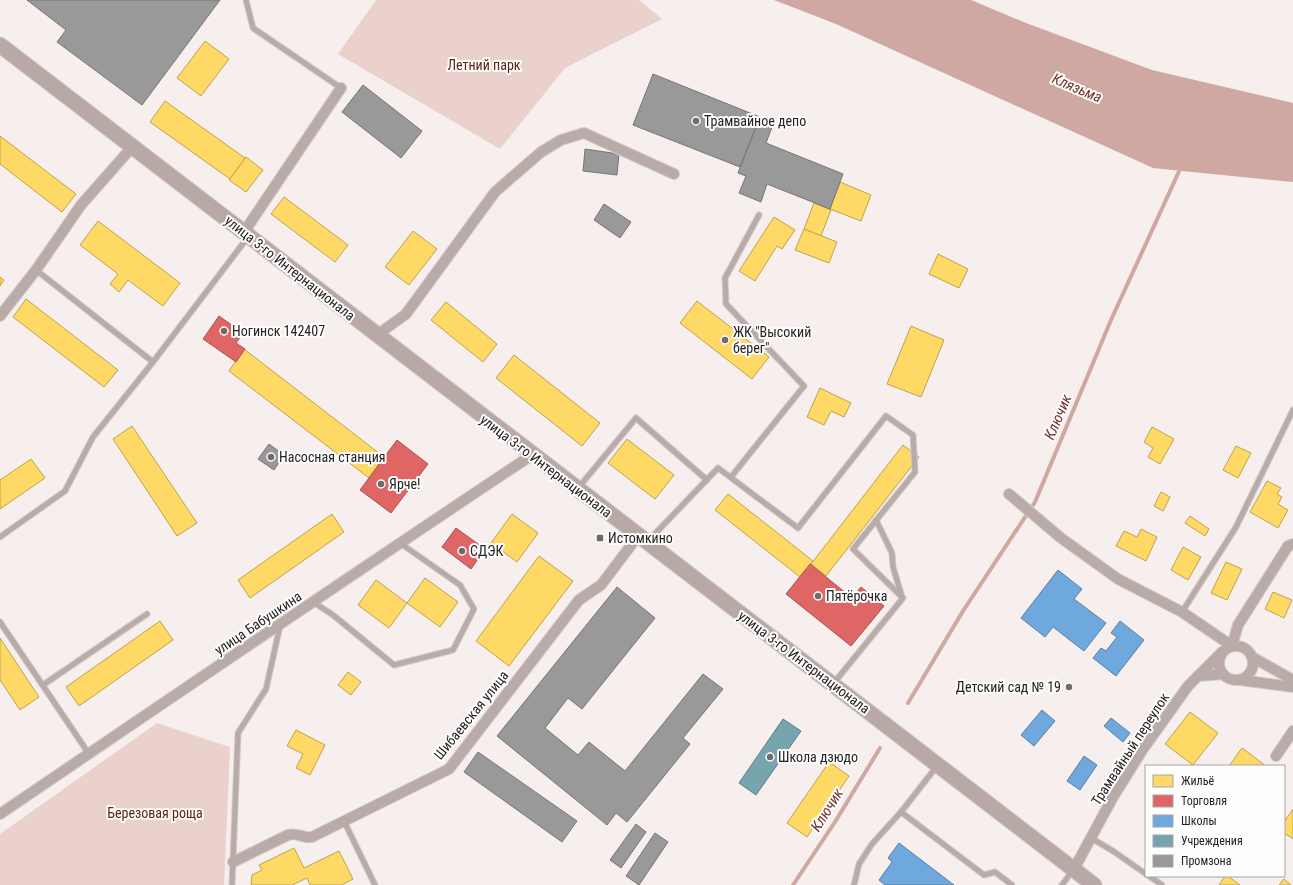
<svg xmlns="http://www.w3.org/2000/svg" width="1293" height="885" font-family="'Roboto Condensed',sans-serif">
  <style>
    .green { fill: #ead1cc }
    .water { fill: #cea8a1 }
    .homes { fill: #ffd966; stroke: #bea251 }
    .shops { fill: #e06666; stroke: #a85251 }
    .schools { fill: #6fa8dc; stroke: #5980a4 }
    .public { fill: #76a5af; stroke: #5e7e84 }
    .industry { fill: #999; stroke: #777575 }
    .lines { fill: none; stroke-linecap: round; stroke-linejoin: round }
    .stream { stroke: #cea8a1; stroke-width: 4 }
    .lane-casing { stroke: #d1cbc9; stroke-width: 7 }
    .street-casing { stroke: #d1cbc9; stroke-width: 12 }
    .secondary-casing { stroke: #d1cbc9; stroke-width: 17 }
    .lane { stroke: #b9aba8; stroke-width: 5 }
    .street { stroke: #b9aba8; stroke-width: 10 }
    .secondary { stroke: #b8a9a6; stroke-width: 15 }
    .poi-dot { fill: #706a68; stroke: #fdfdfd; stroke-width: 1.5 }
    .labels { text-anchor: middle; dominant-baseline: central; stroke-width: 4; stroke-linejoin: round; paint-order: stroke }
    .park-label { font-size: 14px; fill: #612219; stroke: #fdfdfd }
    .poi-label { font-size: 14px; fill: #272221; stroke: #fdfdfd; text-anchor: start }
    .street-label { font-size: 14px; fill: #272221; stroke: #fdfdfd }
    .water-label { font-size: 15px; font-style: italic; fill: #74332a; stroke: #fdfdfd }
  </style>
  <rect width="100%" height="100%" fill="#f7efed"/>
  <g class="green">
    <polygon points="376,0 639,0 662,19 565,68 500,149 338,54"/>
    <polygon points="157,723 230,747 224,885 0,885 0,834"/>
  </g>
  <polygon class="water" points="774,0 971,0 1026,23 1152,70 1293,103 1293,182 1153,168 836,24"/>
  <g class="homes">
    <polygon points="205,41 229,59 201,96 177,78"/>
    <polygon points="165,101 245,158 230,179 150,122"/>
    <polygon points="0,136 76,194 62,212 0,164"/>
    <polygon points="246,157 263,170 246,192 229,180"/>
    <polygon points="840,182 871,195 861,221 830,209"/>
    <polygon points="284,197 348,245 335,262 271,214"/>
    <polygon points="814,203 831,210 821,236 804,229"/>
    <polygon points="774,217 795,230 782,249 777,246 755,281 739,271"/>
    <polygon points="98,221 180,283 163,306 128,280 119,292 110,284 118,274 80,245"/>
    <polygon points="804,229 837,242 829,263 795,250"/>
    <polygon points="413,231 437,249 409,285 385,267"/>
    <polygon points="938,254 968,269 959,288 929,274"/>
    <polygon points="0,277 4,280 0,286"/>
    <polygon points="26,299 118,370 104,387 13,317"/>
    <polygon points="697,301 769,357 752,379 680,323"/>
    <polygon points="446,302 497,344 483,362 431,320"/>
    <polygon points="911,326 944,340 921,397 887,384"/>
    <polygon points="244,349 384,457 369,478 229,371"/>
    <polygon points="514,355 600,423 582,446 496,378"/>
    <polygon points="820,388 851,403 844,417 831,411 824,425 807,417"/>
    <polygon points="132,426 197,523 177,536 113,439"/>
    <polygon points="1152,427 1174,439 1160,464 1148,457 1153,448 1144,442"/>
    <polygon points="627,439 674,475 655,499 608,463"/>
    <polygon points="903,445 919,457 826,576 811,564"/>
    <polygon points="1236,446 1251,453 1238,478 1223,470"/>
    <polygon points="31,459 45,478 0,509 0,480"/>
    <polygon points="1267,481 1281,488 1277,494 1282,497 1278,504 1288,510 1278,528 1250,512"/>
    <polygon points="1161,492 1170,497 1163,511 1154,506"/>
    <polygon points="728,494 813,561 800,577 715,510"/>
    <polygon points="332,514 344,532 250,598 238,580"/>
    <polygon points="512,514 538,533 517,562 491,543"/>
    <polygon points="1190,516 1209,529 1205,536 1185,523"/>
    <polygon points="1141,529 1157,537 1146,561 1116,546 1124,531 1137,537"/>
    <polygon points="1183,547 1201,557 1188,580 1171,570"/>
    <polygon points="539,556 573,581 509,666 476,641"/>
    <polygon points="1226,562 1242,569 1227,600 1211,593"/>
    <polygon points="425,578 458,602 440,627 407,603"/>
    <polygon points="376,580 407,603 389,628 358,605"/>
    <polygon points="1273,592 1292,600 1284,618 1265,609"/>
    <polygon points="160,621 173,640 79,706 66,687"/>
    <polygon points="0,638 39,697 20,710 0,680"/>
    <polygon points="348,672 361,682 351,695 338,685"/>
    <polygon points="1190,712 1218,733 1193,765 1165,744"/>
    <polygon points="296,730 325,745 310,775 296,768 303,754 287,746"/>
    <polygon points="1242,748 1266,766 1229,766"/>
    <polygon points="829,762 849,776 807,837 787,823"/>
    <polygon points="1293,809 1293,839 1284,833 1284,822"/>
    <polygon points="294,848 304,868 339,851 353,879 342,885 310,885 307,878 292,885 251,885 252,875 262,870 259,865"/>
    <polygon points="1225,876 1228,876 1240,885 1219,885"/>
    <polygon points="1284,879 1291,885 1279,885"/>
  </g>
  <g class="shops">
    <polygon points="219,316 243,333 236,343 245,349 236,362 203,339"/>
    <polygon points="397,440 428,464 391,513 360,490"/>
    <polygon points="456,528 485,549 471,569 442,547"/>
    <polygon points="810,564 852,598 861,587 884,606 851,646 786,594"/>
  </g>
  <g class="schools">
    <polygon points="1058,570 1082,589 1074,599 1106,623 1084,651 1053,627 1045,637 1021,618"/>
    <polygon points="1120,621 1144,640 1116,676 1093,658 1101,648 1106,651 1117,637 1111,633"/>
    <polygon points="1042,710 1055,721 1034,746 1021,735"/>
    <polygon points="1111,718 1130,733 1123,742 1104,726"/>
    <polygon points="1084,756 1097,765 1080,790 1067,781"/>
    <polygon points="899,843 954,885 885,885 879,880 892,862 888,858"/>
  </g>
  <polygon class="public" points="783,719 801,731 756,795 739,783"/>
  <g class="industry">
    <polygon points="27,0 220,0 142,105 57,42 66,30"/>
    <polygon points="653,74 760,117 740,167 633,125"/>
    <polygon points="363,85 422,131 401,158 342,112"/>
    <polygon points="760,117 774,122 766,143 843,174 830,209 767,184 761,202 739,193 746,176 738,173"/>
    <polygon points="585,149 619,154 617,175 583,171"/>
    <polygon points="604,204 631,222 620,238 594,220"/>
    <polygon points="269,444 284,455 274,470 258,459"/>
    <polygon points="617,587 655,618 582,709 568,698 545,728 578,755 589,742 625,771 703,674 723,689 683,738 690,744 627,822 616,813 607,825 497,736"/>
    <polygon points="478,752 577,821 562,842 464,772"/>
    <polygon points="636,824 646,832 621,868 610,860"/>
    <polygon points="655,833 668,842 639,885 626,876"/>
  </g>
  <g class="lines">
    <g class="stream">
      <polyline points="908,703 963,611 1035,502 1111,320 1181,167"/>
      <polyline points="793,885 835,822 880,748"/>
    </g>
    <defs>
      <g id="lane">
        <polyline points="246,0 253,28 341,88"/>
        <polyline points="36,270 153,362 248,237"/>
        <polyline points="731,477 804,386 726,304 725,278 759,215"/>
        <polyline points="579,487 636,418 707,480"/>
        <polyline points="876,520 892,553 893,567 902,597"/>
        <polyline points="0,537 65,491 93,437 153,362"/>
        <polyline points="649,540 718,468 798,528 886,416 913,435 915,472 853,549 903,598 833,684"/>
        <polyline points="313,602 333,615 394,665 453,650 474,609 460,585 400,543"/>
        <polyline points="1182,612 1236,527 1293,410"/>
        <polyline points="0,622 89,754"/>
        <polyline points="43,685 147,614"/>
        <polyline points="901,812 984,875 995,872 1012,885"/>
        <polyline points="344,821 375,885"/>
        <polyline points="1091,838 1113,851 1146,874"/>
        <polyline points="1149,876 1162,885"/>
        <polyline points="232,885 238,733 266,689 280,626"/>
        <polyline points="854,885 859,864 872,844 901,812 937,766"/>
        <polyline points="1062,885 1073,870"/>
      </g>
      <g id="street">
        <polyline points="244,232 341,88"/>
        <polyline points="0,316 36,270 81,205 133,146"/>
        <polyline points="377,335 406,314 495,192 541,152 561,140 584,133 674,174"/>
        <polyline points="1009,494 1061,538 1118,579 1182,612 1232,646 1238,625 1288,546 1293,544"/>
        <circle cx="1236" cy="663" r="17"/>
        <polyline points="1252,657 1293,680"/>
        <polyline points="1198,676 1223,674"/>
        <polyline points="1240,680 1293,687"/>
        <polyline points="1276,756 1293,731"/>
        <path d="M0,814c177,-120 354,-241 532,-359"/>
        <path d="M233,862l55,-27c9,-3 16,4 24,2l137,-68 130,-169 22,-15 37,-49"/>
        <polyline points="1074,869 1113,797 1143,749 1188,686 1222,652"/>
      </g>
      <polyline id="secondary" points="0,45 1094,885"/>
    </defs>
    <use href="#lane" class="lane-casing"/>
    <use href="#street" class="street-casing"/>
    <use href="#secondary" class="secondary-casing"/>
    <use href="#lane" class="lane"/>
    <use href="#street" class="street"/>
    <use href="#secondary" class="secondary"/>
  </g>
  <g class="poi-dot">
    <circle cx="696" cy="121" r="4"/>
    <circle cx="224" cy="331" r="4"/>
    <circle cx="725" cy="340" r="4"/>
    <circle cx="271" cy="457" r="4"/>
    <circle cx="381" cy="484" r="4"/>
    <rect x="596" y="534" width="8" height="8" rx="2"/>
    <circle cx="462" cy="551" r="4"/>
    <circle cx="818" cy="596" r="4"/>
    <circle cx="1069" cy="687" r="4"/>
    <circle cx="770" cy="757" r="4"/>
  </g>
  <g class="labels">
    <g class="park-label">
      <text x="484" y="65">Летний парк</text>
      <text x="155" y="813">Березовая роща</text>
    </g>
    <g class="poi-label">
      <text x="704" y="121">Трамвайное депо</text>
      <text x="232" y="331">Ногинск 142407</text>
      <text x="733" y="332">ЖК "Высокий<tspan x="733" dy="16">берег"</tspan></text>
      <text x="279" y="457">Насосная станция</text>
      <text x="389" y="484">Ярче!</text>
      <text x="608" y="538">Истомкино</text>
      <text x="470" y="551">СДЭК</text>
      <text x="826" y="596">Пятёрочка</text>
      <text x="1061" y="687" text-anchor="end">Детский сад № 19</text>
      <text x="778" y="757">Школа дзюдо</text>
    </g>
    <g class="street-label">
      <text transform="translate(290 268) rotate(38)">улица 3-го Интернационала</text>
      <text transform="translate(546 466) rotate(37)">улица 3-го Интернационала</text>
      <text transform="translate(258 623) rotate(-34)">улица Бабушкина</text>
      <text transform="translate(804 662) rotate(37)">улица 3-го Интернационала</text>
      <text transform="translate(471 715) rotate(-51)">Шибаевская улица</text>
      <text transform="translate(1130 749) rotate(-57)">Трамвайный переулок</text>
    </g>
    <g class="water-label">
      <text transform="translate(1077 88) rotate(23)">Клязьма</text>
      <text transform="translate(1058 417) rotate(-67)">Ключик</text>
      <text transform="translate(827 810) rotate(-58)">Ключик</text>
    </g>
  </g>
  <rect x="1145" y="765" width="140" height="112" fill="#fdfdfd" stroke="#a7a5a5"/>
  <rect x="1153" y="775" width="20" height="12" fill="#ffd966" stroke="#a7a5a5"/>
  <text x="1181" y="785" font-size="12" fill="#272221">Жильё</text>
  <rect x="1153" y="795" width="20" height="12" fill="#e06666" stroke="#a7a5a5"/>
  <text x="1181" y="805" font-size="12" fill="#272221">Торговля</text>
  <rect x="1153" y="815" width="20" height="12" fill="#6fa8dc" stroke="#a7a5a5"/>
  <text x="1181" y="825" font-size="12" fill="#272221">Школы</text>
  <rect x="1153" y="835" width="20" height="12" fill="#76a5af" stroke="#a7a5a5"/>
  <text x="1181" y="845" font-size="12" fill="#272221">Учреждения</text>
  <rect x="1153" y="855" width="20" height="12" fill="#999999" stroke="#a7a5a5"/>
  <text x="1181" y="865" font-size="12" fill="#272221">Промзона</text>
</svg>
